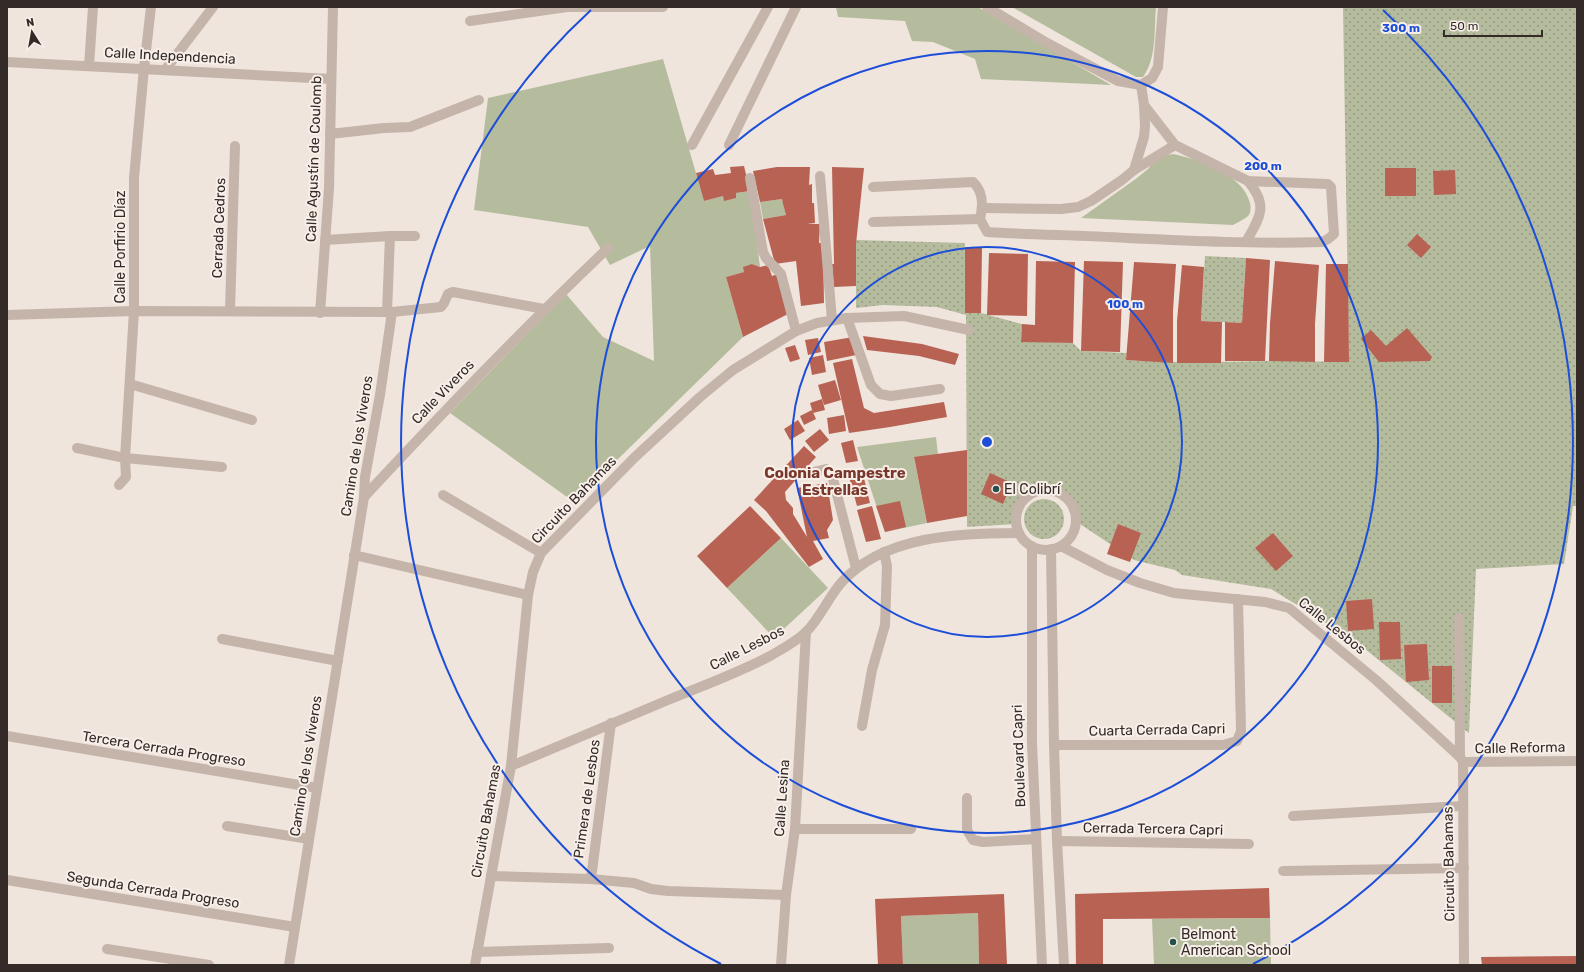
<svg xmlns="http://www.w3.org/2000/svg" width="1584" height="972" font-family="Rubik,sans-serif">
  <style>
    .green { fill: #b5bc9e }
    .park { fill: url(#park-dots) }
    .building { fill: #b76253 }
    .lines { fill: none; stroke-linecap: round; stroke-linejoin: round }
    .minor { stroke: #c5b4aa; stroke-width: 10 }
    .ring { fill: none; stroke: #1d4ed8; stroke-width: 2 }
    .poi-dot { fill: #23504f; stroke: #f7efe8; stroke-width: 1.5 }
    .labels { text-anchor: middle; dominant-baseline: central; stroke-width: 4; stroke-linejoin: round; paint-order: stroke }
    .street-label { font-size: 14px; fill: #342b29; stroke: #f7efe8 }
    .poi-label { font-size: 14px; fill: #342b29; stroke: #f7efe8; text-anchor: start }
    .neighbourhood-label { font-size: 15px; font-weight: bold; fill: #79372c; stroke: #f7efe8 }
    .centre { fill: #1d4ed8; stroke: #f7efe8; stroke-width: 2 }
    .ring-label { font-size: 12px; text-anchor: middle; font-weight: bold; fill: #1d4ed8; stroke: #f7efe8; stroke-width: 4; stroke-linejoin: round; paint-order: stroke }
  </style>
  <defs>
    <pattern id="park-dots" width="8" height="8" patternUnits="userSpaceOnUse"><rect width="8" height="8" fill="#b5bc9e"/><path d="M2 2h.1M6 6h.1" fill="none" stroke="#949981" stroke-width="1.8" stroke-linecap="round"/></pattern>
  </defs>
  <rect width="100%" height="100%" fill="#efe5dd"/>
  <g class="green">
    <polygon points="836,7 978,7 1111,85 981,79 975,59 933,42 912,41 905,21 838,17"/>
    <path d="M1012,7h144c-2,23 1,51 -13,70h-7z"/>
    <polygon points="663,59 704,201 723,196 725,200 735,198 736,193 750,191 760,267 752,264 744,272 726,277 743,337 574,502 450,413 566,294 603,337 654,361 650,246 610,265 588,227 474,210 488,98"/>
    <path d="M1173,154c25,5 71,21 77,49 1,5 1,11 -3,14 -4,3 -9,5 -14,8l-152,-7 56,-40 11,-9 9,-12z"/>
    <polygon points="782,199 786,215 763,219 760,202"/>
    <polygon points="936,437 938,455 914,458 927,523 885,532 857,447"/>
    <polygon points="781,538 828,588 774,638 727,588"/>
    <polygon points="978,913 979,965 903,965 901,916"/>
    <polygon points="1270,918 1271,965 1154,965 1152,919"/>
  </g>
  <g class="park">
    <path d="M1343,7h234v499h-4l-9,58 -88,5 -7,164 -115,-93 -83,-51 -89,-14 -7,-5 -41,-10 -57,-38c-5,-44 -58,-42 -61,2l-49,3 -1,-212 -29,-8 -54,-2 -27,3v-68l109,3v70h16l41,11 -1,17 52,2 8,8 46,2 -1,7c49,3 96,2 144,1 26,-1 53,1 79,1z"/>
    <polygon points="1205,256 1246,258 1242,323 1201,321"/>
    <circle cx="1044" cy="519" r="20"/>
  </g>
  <g class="building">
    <polygon points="744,166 750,191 736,193 736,198 724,201 723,196 704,201 696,173 713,169 715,175 731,173 730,167"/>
    <polygon points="777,167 810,167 809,185 812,184 812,203 814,203 815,223 807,224 820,224 819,243 823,243 824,303 801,306 796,261 775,264 763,219 786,215 783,204 782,199 760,202 753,171"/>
    <polygon points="832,167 864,168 856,244 856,286 834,287 832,264 834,264"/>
    <rect x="1385" y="168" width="31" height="28"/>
    <polygon points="1455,170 1456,194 1434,195 1433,171"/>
    <polygon points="1417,234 1431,247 1421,258 1407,245"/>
    <polygon points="965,247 982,247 981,313 965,313"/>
    <polygon points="989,253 1028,254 1027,316 987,315"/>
    <polygon points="1246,258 1270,260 1265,361 1225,361 1225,322 1242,323"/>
    <polygon points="1036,261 1075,262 1073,343 1021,342 1022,324 1035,325"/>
    <polygon points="1084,261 1123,262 1120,352 1081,351"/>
    <polygon points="1275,261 1319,265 1315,324 1315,362 1269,361 1270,323"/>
    <polygon points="1134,262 1176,264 1173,311 1173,363 1126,360"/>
    <polygon points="752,264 760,267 768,265 772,276 780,273 790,313 743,337 726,277 744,272 743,267"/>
    <polygon points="1326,264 1348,264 1349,362 1324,362"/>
    <polygon points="1182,265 1204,267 1201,321 1222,322 1221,363 1177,363 1177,321"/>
    <polygon points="1407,328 1432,357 1430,361 1379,362 1361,339 1371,330 1386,346"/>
    <polygon points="863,336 922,344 959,354 955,365 919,356 867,350"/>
    <polygon points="853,337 856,355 827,361 824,342"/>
    <polygon points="818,338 821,352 808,355 805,340"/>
    <polygon points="795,345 800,359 790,362 785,348"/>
    <polygon points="823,355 826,372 812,375 809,358"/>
    <polygon points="852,359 864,408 874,413 944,402 947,417 890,427 849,433 833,363"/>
    <polygon points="835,380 841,400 824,405 818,385"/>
    <polygon points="822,399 825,410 813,413 810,403"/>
    <polygon points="812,410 816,419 804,425 800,416"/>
    <polygon points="844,415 846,431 829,434 827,418"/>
    <polygon points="798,420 805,431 790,440 784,429"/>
    <polygon points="820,429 829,440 814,452 805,441"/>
    <polygon points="853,440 858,461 846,463 841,443"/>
    <polygon points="804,446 816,457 785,492 786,500 793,508 793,514 807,537 797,488 827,483 833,520 827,530 829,538 813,541 823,559 809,567 766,511 754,500"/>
    <polygon points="967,450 967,516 927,523 914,457"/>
    <polygon points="990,473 1012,483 1003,504 981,494"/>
    <polygon points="863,474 870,503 857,506 849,477"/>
    <polygon points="900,501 906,527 885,532 876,506"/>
    <polygon points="750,506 781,538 727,588 697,556"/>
    <polygon points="872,506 881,539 866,542 857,510"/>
    <polygon points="1118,524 1141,533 1130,562 1107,554"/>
    <polygon points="1273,533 1293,556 1276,571 1255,548"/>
    <polygon points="1372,599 1374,629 1348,631 1346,601"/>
    <polygon points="1379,622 1400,622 1401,659 1380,660"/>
    <polygon points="1427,644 1429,680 1406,682 1404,645"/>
    <rect x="1432" y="666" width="20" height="37"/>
    <polygon points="1269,888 1270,918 1103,919 1103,965 1076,965 1075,894"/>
    <polygon points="1004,894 1007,965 979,965 978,913 901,916 903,965 878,965 875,899"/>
    <polygon points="1577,956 1577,965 1482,965 1481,957"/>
  </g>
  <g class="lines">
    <g class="minor">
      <polyline points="987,7 1047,43 1118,81 1141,85 1152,78 1158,67 1163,7"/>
      <polyline points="470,21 567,7 663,7"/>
      <polyline points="7,62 331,79"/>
      <polyline points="89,66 93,7"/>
      <polyline points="165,70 213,7"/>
      <polyline points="330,134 384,128 410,127 479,100"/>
      <polyline points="692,145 768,7"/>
      <polyline points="729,145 796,7"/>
      <polyline points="1134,170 1175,145"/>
      <polyline points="820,176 832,320"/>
      <polyline points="750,178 763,252 766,258 781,274 796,331"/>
      <path d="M873,187l100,-5c11,10 10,24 7,37l7,13c47,3 93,3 140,6 65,3 130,6 195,4l6,-3 6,-5 -3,-47 -3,-3 -80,-3 -73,-36 -31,-40 -3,-20"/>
      <polyline points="983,208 1061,209 1078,207 1091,201 1122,180 1134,170 1144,137 1145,126 1144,105"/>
      <polyline points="873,222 980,219"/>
      <polyline points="325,240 390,236 415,236"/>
      <path d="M1246,242c14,-25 23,-36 2,-61"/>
      <polyline points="230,311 235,146"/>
      <polyline points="387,312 390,236"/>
      <polyline points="320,313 329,188 333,7"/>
      <polyline points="7,315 134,311 392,312 441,307 444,303 448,294 453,292 544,309"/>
      <polyline points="847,318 871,385 880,394 891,396 940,389"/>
      <polyline points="130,384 252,420"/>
      <polyline points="77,448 125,458 222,467"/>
      <polyline points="813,472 826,469 832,475 856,568"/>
      <polyline points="119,485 126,477 125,458 134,311 134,178 144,68 151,7"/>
      <circle cx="1046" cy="520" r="30"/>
      <polyline points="443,495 541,553"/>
      <path d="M364,497c79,-85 160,-169 244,-249"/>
      <polyline points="1032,546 1032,743 1042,965"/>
      <polyline points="1061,546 1107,570 1140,583 1174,593 1265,602 1289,608 1376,680 1460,757 1463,762 1464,965"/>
      <polyline points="1051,549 1054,745 1057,841 1064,965"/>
      <polyline points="354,555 528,595"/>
      <polyline points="1459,618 1460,757"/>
      <polyline points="222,639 338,661"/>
      <polyline points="862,726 872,670 885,625 887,566 884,552"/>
      <polyline points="7,736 317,788"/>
      <polyline points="1054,745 1223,745 1237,741 1241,731 1238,599"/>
      <polyline points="1463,762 1577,761"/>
      <path d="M511,766c52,-22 104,-44 157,-66 34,-14 70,-27 102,-44 12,-7 26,-14 36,-24 14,-14 22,-34 35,-49 42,-48 120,-50 178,-50"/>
      <polyline points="967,798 967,830 973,840 983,842 1036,839"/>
      <polyline points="1293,816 1462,806"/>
      <polyline points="227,826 309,839"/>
      <polyline points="795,829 911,829"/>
      <polyline points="1057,841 1249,844"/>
      <polyline points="1283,871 1464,868"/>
      <polyline points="491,876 591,879 634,883 651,889 668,891 786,895"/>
      <polyline points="591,879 611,723"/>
      <polyline points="7,880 295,927"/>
      <polyline points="107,949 209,965"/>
      <polyline points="477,952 609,948"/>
      <polyline points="289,965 364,497 365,477 380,395 392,312"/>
      <polyline points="475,965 511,766 528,595 533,572 541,553 634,458 700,397 733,370 796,331 817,323 847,318 904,316 969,330"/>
      <polyline points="781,965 786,895 795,829 806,632"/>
    </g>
  </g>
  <g class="ring">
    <circle cx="987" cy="442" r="195"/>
    <circle cx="987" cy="442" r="391"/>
    <path d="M721 964A586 586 0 0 1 591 10M1383 10A586 586 0 0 1 1253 964"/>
  </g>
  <g class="poi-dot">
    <circle cx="996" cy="489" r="4"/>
    <circle cx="1173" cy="942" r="4"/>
  </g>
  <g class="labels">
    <g class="street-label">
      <text transform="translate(170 56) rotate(3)">Calle Independencia</text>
      <text transform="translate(314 159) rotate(-88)">Calle Agustín de Coulomb</text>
      <text transform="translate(219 228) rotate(-88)">Cerrada Cedros</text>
      <text transform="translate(120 247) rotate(-90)">Calle Porfirio Díaz</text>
      <text transform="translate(443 392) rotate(-46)">Calle Viveros</text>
      <text transform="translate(357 446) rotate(-81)">Camino de los Viveros</text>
      <text transform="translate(574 500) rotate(-46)">Circuito Bahamas</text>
      <text transform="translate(1332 626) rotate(39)">Calle Lesbos</text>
      <text transform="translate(747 648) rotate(-27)">Calle Lesbos</text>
      <text transform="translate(1157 730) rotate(-1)">Cuarta Cerrada Capri</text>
      <text transform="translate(1520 748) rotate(-1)">Calle Reforma</text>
      <text transform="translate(164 749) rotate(9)">Tercera Cerrada Progreso</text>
      <text transform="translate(1019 756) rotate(-92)">Boulevard Capri</text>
      <text transform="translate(306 766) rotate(-81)">Camino de los Viveros</text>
      <text transform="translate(782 798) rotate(-86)">Calle Lesina</text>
      <text transform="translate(587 799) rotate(-82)">Primera de Lesbos</text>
      <text transform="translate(486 821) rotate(-80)">Circuito Bahamas</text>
      <text transform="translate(1153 829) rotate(1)">Cerrada Tercera Capri</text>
      <text transform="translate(1449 864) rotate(-91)">Circuito Bahamas</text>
      <text transform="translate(153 890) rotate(9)">Segunda Cerrada Progreso</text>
    </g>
    <g class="poi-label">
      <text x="1004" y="489">El Colibrí</text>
      <text x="1181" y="934">Belmont<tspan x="1181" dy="16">American School</tspan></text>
    </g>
    <g class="neighbourhood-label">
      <text x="835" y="473">Colonia Campestre<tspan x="835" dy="17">Estrellas</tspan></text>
    </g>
  </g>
  <circle cx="987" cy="442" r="6" class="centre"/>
  <g class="ring-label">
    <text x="1401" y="32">300 m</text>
    <text x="1263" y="170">200 m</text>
    <text x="1125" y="308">100 m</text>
  </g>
  <rect width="1584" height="972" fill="none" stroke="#342b29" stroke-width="16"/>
  <g transform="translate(32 32) rotate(349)" stroke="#f7efe8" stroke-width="3" paint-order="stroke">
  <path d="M0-3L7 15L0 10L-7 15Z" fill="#342b29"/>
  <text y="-6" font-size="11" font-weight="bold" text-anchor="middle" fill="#342b29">N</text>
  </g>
  <path d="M1444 30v6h98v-6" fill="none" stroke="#342b29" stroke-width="2"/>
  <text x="1450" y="30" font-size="12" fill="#342b29" stroke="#f7efe8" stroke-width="3" paint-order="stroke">50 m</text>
</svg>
